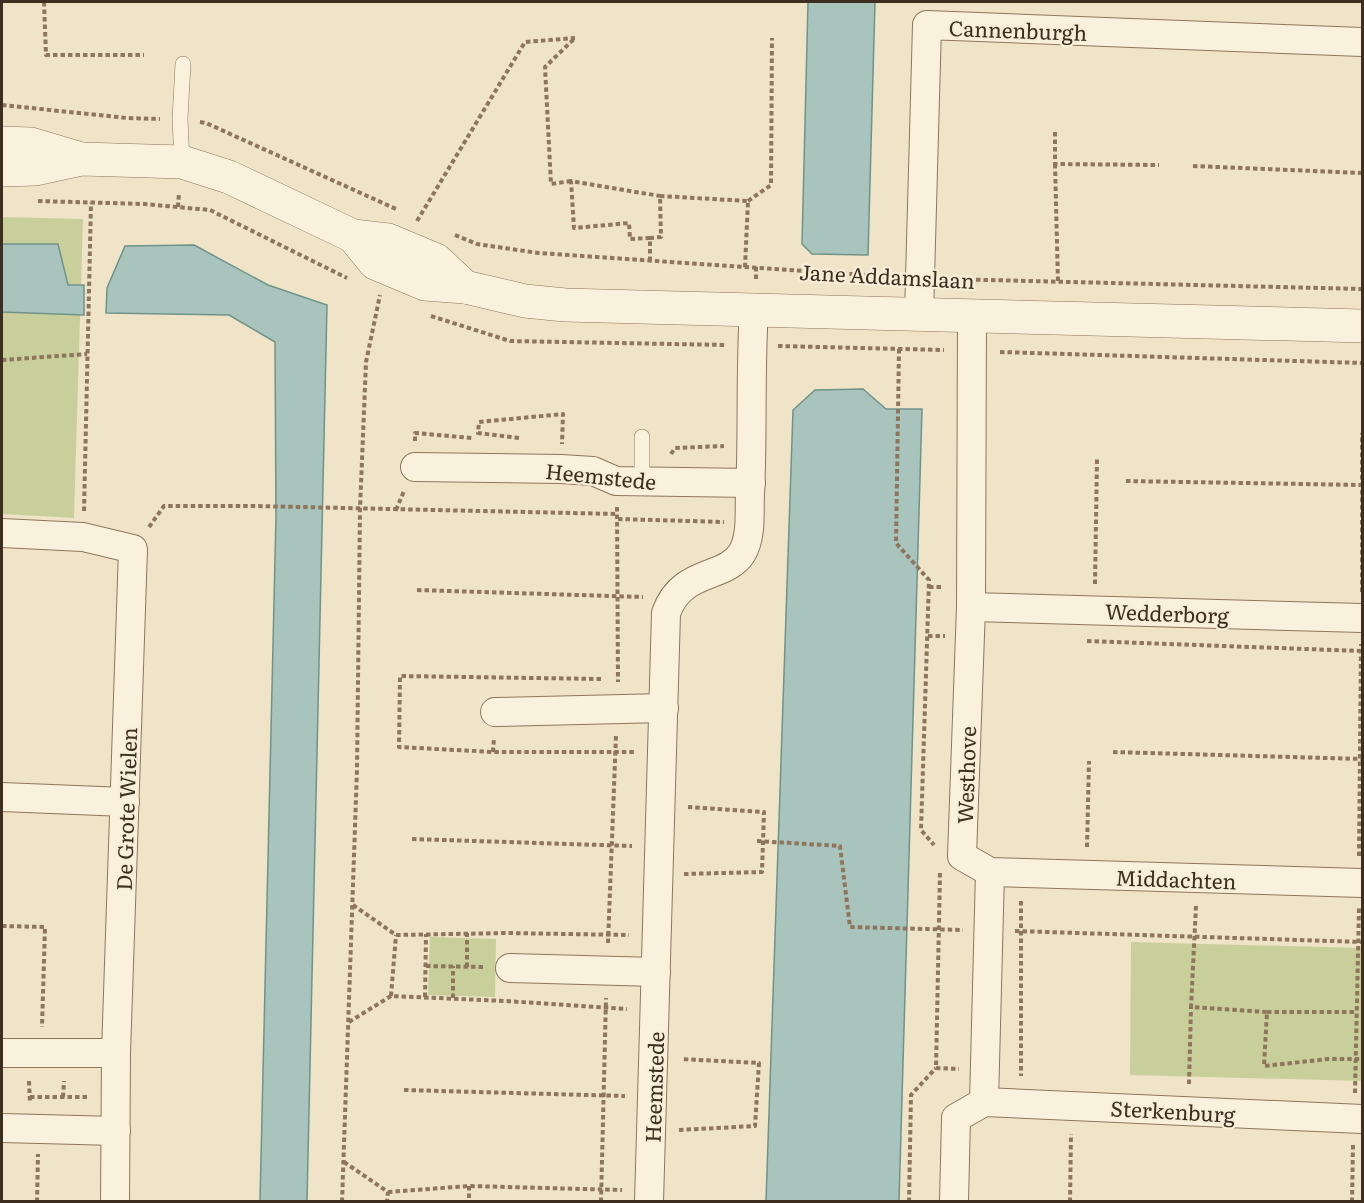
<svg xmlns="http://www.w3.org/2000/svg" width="1364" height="1203" font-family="Literata,serif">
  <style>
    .green { fill: #c9cf9b }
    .water { fill: #a9c4bc; stroke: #6f938a; stroke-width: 1.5 }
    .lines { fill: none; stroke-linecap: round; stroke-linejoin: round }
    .service-casing { stroke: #8d765c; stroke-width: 16 }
    .minor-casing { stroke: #8d765c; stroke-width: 30 }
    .tertiary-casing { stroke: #8d765c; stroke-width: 34 }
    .path { stroke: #8d765c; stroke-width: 4; stroke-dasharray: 4.5 3; stroke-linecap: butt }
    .service { stroke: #faf1dc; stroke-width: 15 }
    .minor { stroke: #faf1dc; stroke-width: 28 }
    .tertiary { stroke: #faf1dc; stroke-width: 33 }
    .labels { text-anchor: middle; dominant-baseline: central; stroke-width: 4.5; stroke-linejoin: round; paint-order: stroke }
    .street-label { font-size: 21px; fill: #3d2e20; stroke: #f7eed8 }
  </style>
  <rect width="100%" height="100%" fill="#f0e4c8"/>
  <g class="green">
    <polygon points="2,217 83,219 74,518 2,514"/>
    <polygon points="430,937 496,939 495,997 428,995"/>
    <polygon points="1131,942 1362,948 1362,1081 1130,1075"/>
  </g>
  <g class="water">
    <polygon points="808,2 875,2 868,255 812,254 802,244"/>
    <polygon points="2,244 58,244 68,285 84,285 84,315 2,312"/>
    <polygon points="194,245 268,285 327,305 307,1201 260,1201 276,516 275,342 229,315 106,313 107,288 125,246"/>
    <polygon points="863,389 886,409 922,409 899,1201 766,1201 793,410 815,390"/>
  </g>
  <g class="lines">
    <defs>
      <g id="service">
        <polyline points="182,162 180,119 183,64"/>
        <polyline points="642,482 642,437"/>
      </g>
      <g id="minor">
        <polyline points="919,315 927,25 1362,42"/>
        <polyline points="972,316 971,607 962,856 990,872 1362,883"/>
        <polyline points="415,467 561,469 593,471 616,481 751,483"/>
        <polyline points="2,533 83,537 133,549 116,1053 115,1202"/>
        <polyline points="971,607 1362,618"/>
        <polyline points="495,712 664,708"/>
        <polyline points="2,797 125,802"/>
        <polyline points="510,968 656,972"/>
        <polyline points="2,1053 116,1053"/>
        <polyline points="984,1102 1362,1119"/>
        <polyline points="2,1128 116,1131"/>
        <path d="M649,1202l17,-589c16,-45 59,-33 76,-60 10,-17 7,-40 8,-59 3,-61 0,-123 4,-184"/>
        <polyline points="954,1202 956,1118 984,1102 990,872"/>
      </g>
      <g id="tertiary">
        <polyline points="2,143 31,144 78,158"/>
        <polyline points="2,170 36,169 82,159 182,162 229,177 353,236 388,240 436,260 465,287"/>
        <polyline points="353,236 375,263 425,284 465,287 525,301 565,305 1362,326"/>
      </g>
    </defs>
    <use href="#service" class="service-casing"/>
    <use href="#minor" class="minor-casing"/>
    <use href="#tertiary" class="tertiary-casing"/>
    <g class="path">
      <polyline points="44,2 46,55 144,55"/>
      <polyline points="2,105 127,118 160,119"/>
      <polyline points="200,122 206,123 396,209"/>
      <polyline points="1055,132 1055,164 1159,165"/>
      <polyline points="1055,164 1058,282"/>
      <polyline points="1193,166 1362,173"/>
      <polyline points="571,181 551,184 545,67 575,38"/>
      <polyline points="38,201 144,204 210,210 347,278"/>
      <polyline points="748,201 771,185 772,38"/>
      <polyline points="178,207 179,193"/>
      <polyline points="417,221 525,42 575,38"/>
      <polyline points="455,235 477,244 538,253 894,277"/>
      <polyline points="650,238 630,239 629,223 574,228 571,181 660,196"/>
      <polyline points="650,261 650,238 661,237 660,196 748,201 745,267"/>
      <polyline points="756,267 756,282"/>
      <polyline points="946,279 1362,289"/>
      <polyline points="431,316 510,341 725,345"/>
      <polyline points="778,346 944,350"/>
      <polyline points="899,349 896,543 929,580 921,830 934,845"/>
      <polyline points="1000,352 1362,363"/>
      <polyline points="2,360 87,354"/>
      <polyline points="519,438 478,433 479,422 563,414 562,444"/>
      <polyline points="415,441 415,433 472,438"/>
      <polyline points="671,454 675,448 724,446"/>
      <polyline points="1126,481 1362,485"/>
      <polyline points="617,507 618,682"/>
      <polyline points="396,510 404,491"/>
      <polyline points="84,511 91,203"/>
      <polyline points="618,519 724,522"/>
      <polyline points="149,527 164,506 255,506 617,514"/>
      <polyline points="1095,584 1097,459"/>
      <polyline points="929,587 943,587"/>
      <polyline points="417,590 643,597"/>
      <polyline points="1362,592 1362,433"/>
      <polyline points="928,636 945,636"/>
      <polyline points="1087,641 1361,651"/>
      <polyline points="601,679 400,676 399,747 493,752 635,752"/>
      <polyline points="493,752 494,738"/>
      <polyline points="1113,752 1362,759"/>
      <polyline points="412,839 632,846"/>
      <polyline points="757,841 840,846 850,927 963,930"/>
      <polyline points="1087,847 1089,761"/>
      <polyline points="1359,856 1361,644"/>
      <polyline points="940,873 936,1068 959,1069"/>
      <polyline points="684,874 762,872 764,812 688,807"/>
      <polyline points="1021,901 1021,1076"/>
      <polyline points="353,905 396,935 507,933 629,935"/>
      <polyline points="1196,906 1191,1007 1267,1012 1264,1066 1328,1059 1362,1059"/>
      <polyline points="2,926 45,927 42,1027"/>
      <polyline points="1015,931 1362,942"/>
      <polyline points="608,943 616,735"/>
      <polyline points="426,966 483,967"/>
      <polyline points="467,967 467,933"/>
      <polyline points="391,996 396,935"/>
      <polyline points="425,997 426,934"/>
      <polyline points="453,998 453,966"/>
      <polyline points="1267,1012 1356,1012"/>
      <polyline points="349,1022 391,996 505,1001 627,1009"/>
      <polyline points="29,1081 30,1103"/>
      <polyline points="1189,1084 1191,1007"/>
      <polyline points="404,1090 625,1096"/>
      <polyline points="1355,1093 1359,908"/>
      <polyline points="30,1097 89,1097"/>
      <polyline points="63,1097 64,1081"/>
      <polyline points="679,1130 755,1126 759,1063 681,1059"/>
      <polyline points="344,1162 388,1192 387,1202"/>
      <polyline points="469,1186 469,1202"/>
      <polyline points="388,1192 469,1186 622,1190"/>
      <polyline points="37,1202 38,1154"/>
      <polyline points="342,1202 357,769 360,509 366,362 380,295"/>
      <polyline points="601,1202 606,998"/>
      <polyline points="909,1202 911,1095 936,1068"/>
      <polyline points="1070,1202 1071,1134"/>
      <polyline points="1352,1202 1353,1145"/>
    </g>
    <use href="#service" class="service"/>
    <use href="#minor" class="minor"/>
    <use href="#tertiary" class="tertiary"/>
  </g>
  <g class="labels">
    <g class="street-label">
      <text transform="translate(1018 29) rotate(2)">Cannenburgh</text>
      <text transform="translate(887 275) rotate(3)">Jane Addamslaan</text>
      <text transform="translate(601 475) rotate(6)">Heemstede</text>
      <text transform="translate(1167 612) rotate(2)">Wedderborg</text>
      <text transform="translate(965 775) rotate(-88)">Westhove</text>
      <text transform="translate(125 809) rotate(-88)">De Grote Wielen</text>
      <text transform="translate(1176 878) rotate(2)">Middachten</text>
      <text transform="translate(653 1087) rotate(-88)">Heemstede</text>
      <text transform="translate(1173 1110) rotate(3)">Sterkenburg</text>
    </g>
  </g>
  <rect width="1364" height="1203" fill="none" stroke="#3d2e20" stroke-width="6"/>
</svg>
